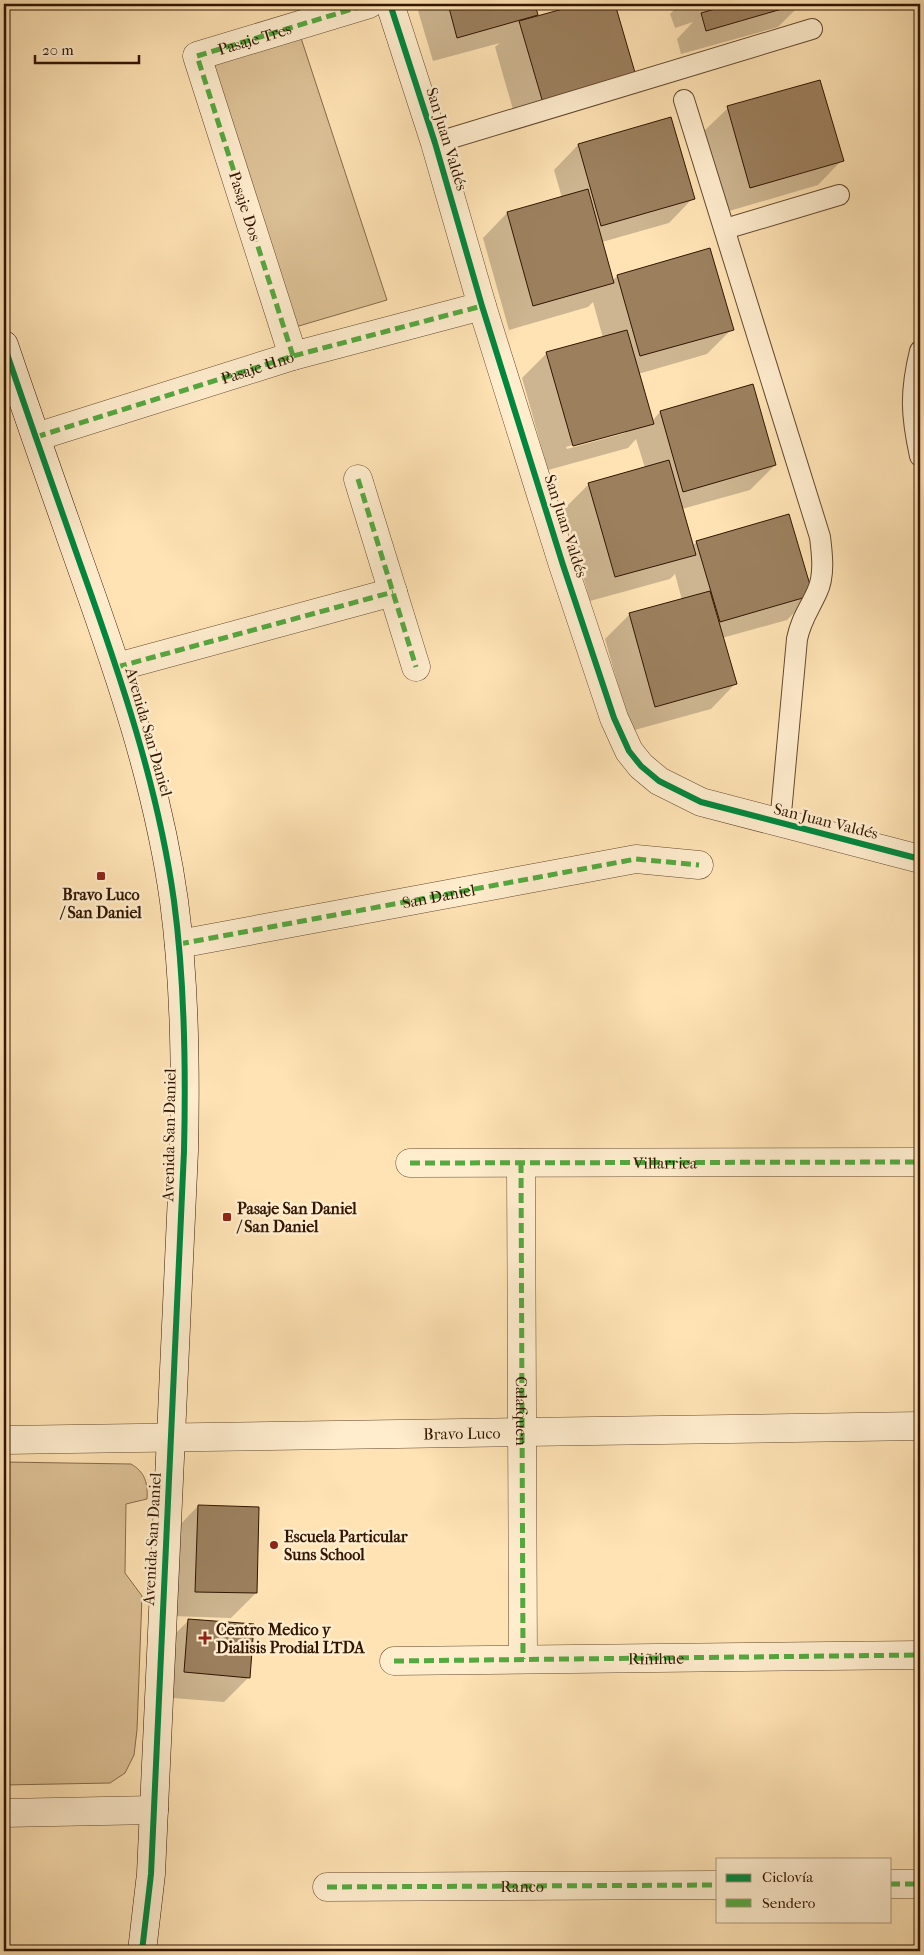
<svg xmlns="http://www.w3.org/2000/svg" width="924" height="1955" font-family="'IM FELL French Canon',serif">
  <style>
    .green { fill: #dcc095; stroke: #866a4a }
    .shadow { fill: #0003; fill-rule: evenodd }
    .building { fill: #9c805e; stroke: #311500 }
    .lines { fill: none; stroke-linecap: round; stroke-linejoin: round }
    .lane-casing { stroke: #64482d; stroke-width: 22 }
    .street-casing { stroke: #64482d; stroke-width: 29 }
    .secondary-casing { stroke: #311500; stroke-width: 29 }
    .lane { stroke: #ffedce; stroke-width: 20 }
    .street { stroke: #ffedce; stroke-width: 28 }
    .secondary { stroke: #ffedce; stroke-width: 28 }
    .quiet { stroke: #54a940; stroke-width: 5; stroke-dasharray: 10 5; stroke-linecap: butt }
    .cycleway-casing { stroke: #ffedce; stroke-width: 9 }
    .cycleway { stroke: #00873e; stroke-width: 6 }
    .poi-dot { fill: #8f2418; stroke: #ffedce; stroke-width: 2 }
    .labels { text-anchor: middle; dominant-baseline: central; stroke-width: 5; stroke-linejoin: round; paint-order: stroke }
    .street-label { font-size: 16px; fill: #311500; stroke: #ffedce }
    .poi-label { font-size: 16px; font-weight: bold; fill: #311500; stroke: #ffedce; text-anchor: start }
  </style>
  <rect width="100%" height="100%" fill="#ffe3b4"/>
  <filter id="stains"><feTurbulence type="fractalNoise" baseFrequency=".004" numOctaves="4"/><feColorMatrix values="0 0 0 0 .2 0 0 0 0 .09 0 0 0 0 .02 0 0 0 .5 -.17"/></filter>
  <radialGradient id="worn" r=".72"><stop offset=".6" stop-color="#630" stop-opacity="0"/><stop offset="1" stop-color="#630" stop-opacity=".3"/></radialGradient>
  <g class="green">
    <polygon points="301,38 387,300 292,328 210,64"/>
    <path d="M4,1462l127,2c14,8 17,19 16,35l-21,5 -1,69 17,23 -5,134 -3,25 -9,18 -15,10 -106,2z"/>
  </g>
  <g class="shadow">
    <polygon points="416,4 534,4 537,14 532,19 586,4 615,4 635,76 518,127 495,47 500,43 433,61"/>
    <polygon points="680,4 801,4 778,27 681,54 677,39 693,22 675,28 670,14"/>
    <polygon points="728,108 842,160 818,185 726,212 703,132"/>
    <path d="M670,119l23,79 -24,25 -67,19 10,39 5,-5 115,53 -25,25 -69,20 14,47 8,-9 115,53 -25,25 -68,19 10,37 5,-4 115,53 -25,25 -65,18 13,46 -24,25 -80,22 -26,-92 25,-25 52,-14 -7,-26 -5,5 -80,22 -26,-92 25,-25 56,-16 -9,-29 -8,9 -80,22 -26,-92 25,-25 56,-15 -10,-36 -5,5 -79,23 -26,-92 24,-25 55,-15 -8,-28 24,-25zM625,430v3l-58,16 -1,-2z"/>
    <polygon points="198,1506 256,1593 231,1618 171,1616 174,1531"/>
    <polygon points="189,1620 249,1677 224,1702 160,1697 164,1645"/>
  </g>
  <g class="building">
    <polygon points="448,4 535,4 538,15 457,38"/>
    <polygon points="581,4 615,4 636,76 543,103 519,21"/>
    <polygon points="721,4 799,4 706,31 701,13 722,7"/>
    <polygon points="820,80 844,161 750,188 727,106"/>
    <polygon points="671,117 695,199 601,226 578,144"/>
    <polygon points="588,189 614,283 533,306 507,212"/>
    <polygon points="710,248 734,330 640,356 617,275"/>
    <polygon points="627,330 654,424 573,446 546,352"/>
    <polygon points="753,384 776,465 683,492 660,411"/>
    <polygon points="669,460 696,555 615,577 588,483"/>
    <polygon points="789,514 813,595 720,622 696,541"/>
    <polygon points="710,591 737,684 655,707 629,613"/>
    <polygon points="198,1505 259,1507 257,1593 195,1592"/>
    <polygon points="188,1619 254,1624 250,1678 184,1672"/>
  </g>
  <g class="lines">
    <defs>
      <g id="lane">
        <path d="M684,100l136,437c2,16 5,39 -3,55 -8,18 -16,27 -20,47l-17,185"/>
        <polyline points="435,143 812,29"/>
        <polyline points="725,229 839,195"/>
        <path d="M920,351c-10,41 -9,64 0,105"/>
      </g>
      <g id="street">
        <polyline points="390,4 435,143 482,306 563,565 614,718 629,751 641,766 659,781 701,802 920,859"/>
        <polyline points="293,356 197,56 369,4"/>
        <polyline points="36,437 293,356 482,306"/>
        <polyline points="358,479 416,667"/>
        <polyline points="117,667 393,592"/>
        <path id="s1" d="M179,944l457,-85 63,6"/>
        <path id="s2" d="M410,1163l510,-1"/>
        <polyline points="521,1163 523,1659"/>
        <path id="s3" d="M4,1440l916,-14"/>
        <path id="s4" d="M394,1661l526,-6"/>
        <polyline points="4,1813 154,1810"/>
        <polyline points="890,1884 920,1884"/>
        <path id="s5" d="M327,1887l391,-2"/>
      </g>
      <path id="secondary" d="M4,345c25,74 51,147 77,221 39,109 77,220 93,335 11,82 12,167 10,250l-33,723 -9,77"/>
    </defs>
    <use href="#lane" class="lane-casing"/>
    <use href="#street" class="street-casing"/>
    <use href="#secondary" class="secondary-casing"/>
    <use href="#lane" class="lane"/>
    <use href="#street" class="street"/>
    <use href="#secondary" class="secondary"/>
    <g class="quiet">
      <path id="s6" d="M293,356l-96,-300 172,-52"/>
      <path id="s7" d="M36,437l257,-81 189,-50"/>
      <polyline points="358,479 416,667"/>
      <polyline points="117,667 393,592"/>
      <polyline points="179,944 636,859 699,865"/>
      <polyline points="410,1163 920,1162"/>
      <path id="s8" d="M521,1163l2,496"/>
      <polyline points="394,1661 920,1655"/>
      <polyline points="890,1884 920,1884"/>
      <polyline points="327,1887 718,1885"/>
    </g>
    <defs>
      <g id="cycleway">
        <polyline points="390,4 435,143 482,306 563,565 614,718 629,751 641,766 659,781 701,802 920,859"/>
        <path d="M4,345c25,74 51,147 77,221 39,109 77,220 93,335 11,82 12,167 10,250l-33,723 -9,77"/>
      </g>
    </defs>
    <use href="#cycleway" class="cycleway-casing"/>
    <use href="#cycleway" class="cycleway"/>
  </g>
  <g class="poi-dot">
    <rect x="96" y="871" width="10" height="10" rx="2.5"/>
    <rect x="222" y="1212" width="10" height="10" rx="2.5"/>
    <circle cx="274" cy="1545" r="5"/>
    <path d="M202.5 1630.5h5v5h5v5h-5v5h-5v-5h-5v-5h5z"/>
  </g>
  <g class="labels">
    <g class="street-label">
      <text stroke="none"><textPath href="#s6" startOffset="375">Pasaje Tres</textPath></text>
      <text transform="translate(447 139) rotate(73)">San Juan Valdés</text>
      <text transform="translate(245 206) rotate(72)">Pasaje Dos</text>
      <text stroke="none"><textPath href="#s7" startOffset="232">Pasaje Uno</textPath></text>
      <text transform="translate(566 526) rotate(72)">San Juan Valdés</text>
      <text transform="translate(149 732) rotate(74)">Avenida San Daniel</text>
      <text transform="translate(826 821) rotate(14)">San Juan Valdés</text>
      <text stroke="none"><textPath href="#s1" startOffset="264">San Daniel</textPath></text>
      <text transform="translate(169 1135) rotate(-89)">Avenida San Daniel</text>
      <text stroke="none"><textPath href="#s2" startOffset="255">Villarrica</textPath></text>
      <text stroke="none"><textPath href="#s8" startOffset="248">Calafquen</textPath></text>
      <text stroke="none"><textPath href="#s3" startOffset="458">Bravo Luco</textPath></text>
      <text transform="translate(152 1539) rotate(-87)">Avenida San Daniel</text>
      <text stroke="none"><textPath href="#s4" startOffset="262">Riñihue</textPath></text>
      <text stroke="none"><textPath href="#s5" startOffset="195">Ranco</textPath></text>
    </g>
    <g class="poi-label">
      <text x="101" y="894" text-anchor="middle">Bravo Luco<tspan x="101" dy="18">/ San Daniel</tspan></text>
      <text x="237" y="1208">Pasaje San Daniel<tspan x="237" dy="18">/ San Daniel</tspan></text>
      <text x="284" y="1536">Escuela Particular<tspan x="284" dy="18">Suns School</tspan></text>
      <text x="216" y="1629">Centro Medico y<tspan x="216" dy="18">Dialisis Prodial LTDA</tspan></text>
    </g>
  </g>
  <rect width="924" height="1955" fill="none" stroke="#ffe3b4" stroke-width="20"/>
  <rect x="5" y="5" width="914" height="1945" fill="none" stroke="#311500" stroke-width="2.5"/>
  <rect x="10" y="10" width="904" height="1935" fill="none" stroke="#311500"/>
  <rect x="716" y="1858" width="175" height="65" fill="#ffedce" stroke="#ad977c"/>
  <rect x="726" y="1874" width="25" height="8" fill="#00873e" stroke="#ad977c"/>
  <text x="762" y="1882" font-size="15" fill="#311500">Ciclovía</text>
  <rect x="726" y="1899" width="25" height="8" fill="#54a940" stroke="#ad977c"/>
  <text x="762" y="1908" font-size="15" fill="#311500">Sendero</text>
  <path d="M35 55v8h104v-8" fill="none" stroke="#311500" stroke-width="2.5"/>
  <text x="42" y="55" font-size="15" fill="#311500" stroke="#ffedce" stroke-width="4" paint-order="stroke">20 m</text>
  <rect width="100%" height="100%" filter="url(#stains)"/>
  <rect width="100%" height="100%" fill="url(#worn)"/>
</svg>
